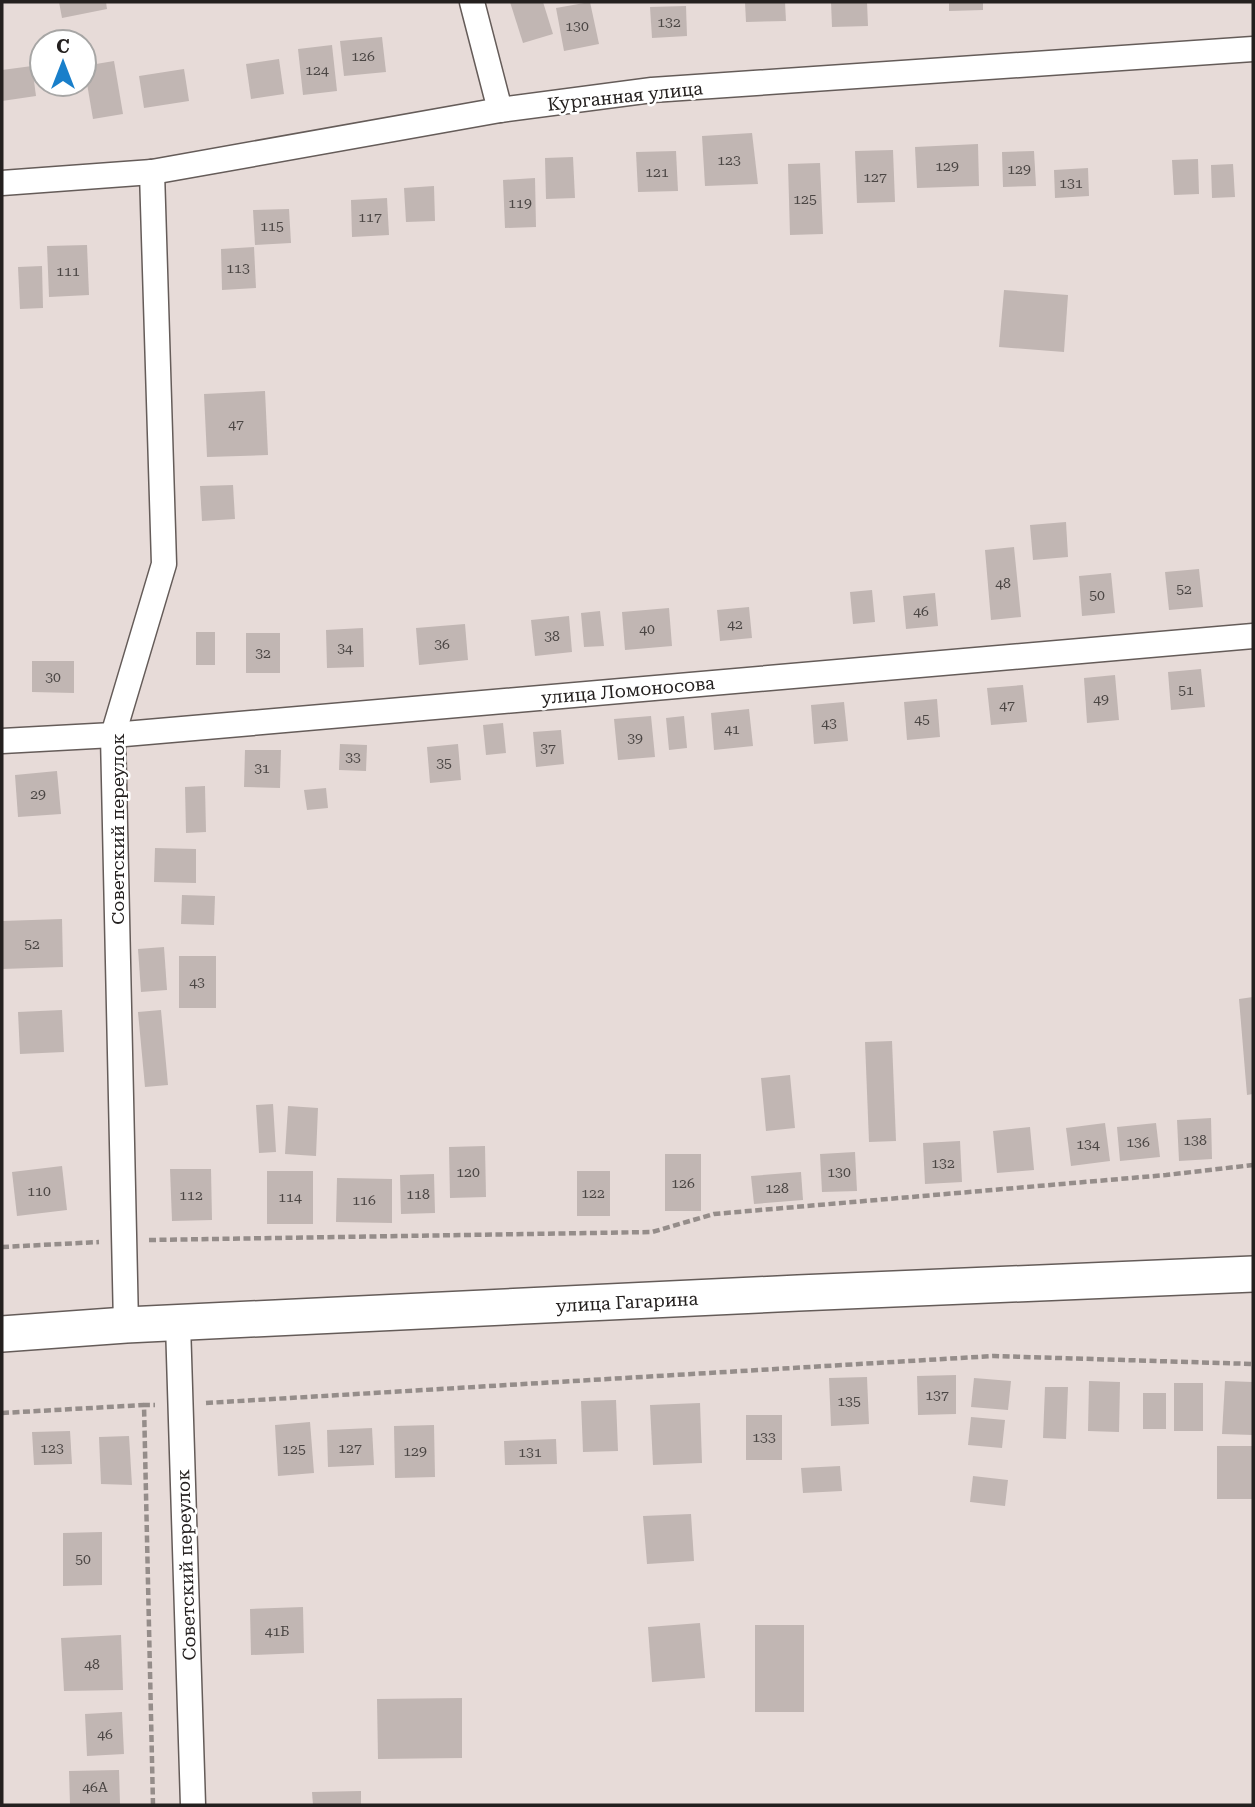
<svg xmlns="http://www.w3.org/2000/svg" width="1255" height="1807" font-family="'Roboto Serif',serif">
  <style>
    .building { fill: #c1b6b3 }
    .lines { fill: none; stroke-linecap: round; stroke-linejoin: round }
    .street-casing { stroke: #655c59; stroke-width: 27 }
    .secondary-casing { stroke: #655c59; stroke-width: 38 }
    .path { stroke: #958d8a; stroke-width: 4.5; stroke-dasharray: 7 3.5; stroke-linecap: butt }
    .street { stroke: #fff; stroke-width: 24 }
    .secondary { stroke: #fff; stroke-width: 35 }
    .labels { text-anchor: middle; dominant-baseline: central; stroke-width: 5; stroke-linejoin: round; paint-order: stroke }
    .number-label { font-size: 14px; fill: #4b4644 }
    .street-label { font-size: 18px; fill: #24201f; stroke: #fff }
  </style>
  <rect width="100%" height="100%" fill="#e7dbd8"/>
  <g class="building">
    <polygon points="59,2 106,2 107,9 62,18"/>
    <polygon points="510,2 543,2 553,34 523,43"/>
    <polygon points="590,2 599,44 564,51 556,8"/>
    <polygon points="745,2 785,2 786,21 746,22"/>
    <polygon points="831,2 867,2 868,26 832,27"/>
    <polygon points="949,2 983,2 983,10 949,11"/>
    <polygon points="686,6 687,36 652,38 650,7"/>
    <polygon points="382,37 386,72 344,76 340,41"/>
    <polygon points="332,45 337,91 303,95 298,49"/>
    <polygon points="279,59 284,94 251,99 246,64"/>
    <polygon points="114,61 123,114 93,119 84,66"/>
    <polygon points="32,66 36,96 2,101 2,70"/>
    <polygon points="184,69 189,101 144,108 139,76"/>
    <polygon points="752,133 758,184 705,186 702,136"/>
    <polygon points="978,144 979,186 917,188 915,147"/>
    <polygon points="893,150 895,202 857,203 855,151"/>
    <polygon points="676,151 678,191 638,192 636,152"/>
    <polygon points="1034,151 1036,186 1003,187 1002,152"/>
    <polygon points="573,157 575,198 546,199 545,158"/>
    <polygon points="1198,159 1199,194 1174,195 1172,160"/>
    <polygon points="820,163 823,234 790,235 788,164"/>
    <polygon points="1233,164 1235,197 1212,198 1211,165"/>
    <polygon points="1088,168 1089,196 1055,198 1054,170"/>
    <polygon points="535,178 536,227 505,228 503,180"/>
    <polygon points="434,186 435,221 406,222 404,188"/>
    <polygon points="387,198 389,235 352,237 351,200"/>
    <polygon points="289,209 291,243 255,245 253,210"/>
    <polygon points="87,245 89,295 49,297 47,246"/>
    <polygon points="254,247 256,288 222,290 221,249"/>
    <polygon points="42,266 43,308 20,309 18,267"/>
    <polygon points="1004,290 1068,295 1064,352 999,347"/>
    <polygon points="265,391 268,455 207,457 204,394"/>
    <polygon points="233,485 235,519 202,521 200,486"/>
    <polygon points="1066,522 1068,557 1033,560 1030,525"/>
    <polygon points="1014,547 1021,617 991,620 985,550"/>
    <polygon points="1199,569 1203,607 1169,610 1165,572"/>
    <polygon points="1111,573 1115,613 1082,616 1079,576"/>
    <polygon points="872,590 875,622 853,624 850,592"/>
    <polygon points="935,593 938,626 906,629 903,596"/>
    <polygon points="749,607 752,638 720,641 717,610"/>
    <polygon points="669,608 672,646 625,650 622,612"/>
    <polygon points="600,611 604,646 584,647 581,613"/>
    <polygon points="569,616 572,652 535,656 531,620"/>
    <polygon points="465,624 468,660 419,665 416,628"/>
    <polygon points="363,628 364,667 327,668 326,630"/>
    <rect x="196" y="632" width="19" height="33"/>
    <rect x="246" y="633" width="34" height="40"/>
    <polygon points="32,661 74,661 74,693 32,692"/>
    <polygon points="1201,669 1205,707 1171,710 1168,672"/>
    <polygon points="1115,675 1119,720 1087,723 1084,678"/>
    <polygon points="1023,685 1027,722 991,725 987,688"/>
    <polygon points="937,699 940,737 907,740 904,702"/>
    <polygon points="844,702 848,741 814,744 811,705"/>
    <polygon points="749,709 753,746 714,750 711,713"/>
    <polygon points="651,716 655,757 618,760 614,719"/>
    <polygon points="684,716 687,748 669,750 666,718"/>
    <polygon points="503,723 506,753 486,755 483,725"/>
    <polygon points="561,730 564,764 536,767 533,732"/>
    <polygon points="340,744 367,745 366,771 339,770"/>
    <polygon points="458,744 461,780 430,783 427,747"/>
    <polygon points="245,750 281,750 280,788 244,787"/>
    <polygon points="57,771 61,814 18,817 15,775"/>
    <polygon points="205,786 206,832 186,833 185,787"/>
    <polygon points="326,788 328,808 307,810 304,790"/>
    <polygon points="155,848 196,849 196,883 154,882"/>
    <polygon points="182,895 215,896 214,925 181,924"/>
    <polygon points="62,919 63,967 2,969 2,921"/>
    <polygon points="164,947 167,990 141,992 138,949"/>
    <rect x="179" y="956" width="37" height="52"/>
    <polygon points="1253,997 1253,1094 1247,1095 1239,999"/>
    <polygon points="62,1010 64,1052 20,1054 18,1012"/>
    <polygon points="161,1010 168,1085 145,1087 138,1012"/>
    <polygon points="892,1041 896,1141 869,1142 865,1042"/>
    <polygon points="790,1075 795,1128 766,1131 761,1078"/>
    <polygon points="273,1104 276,1152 259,1153 256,1105"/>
    <polygon points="288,1106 318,1108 316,1156 285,1154"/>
    <polygon points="1211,1118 1212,1159 1179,1161 1177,1120"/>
    <polygon points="1105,1123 1110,1161 1071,1166 1066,1128"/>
    <polygon points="1156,1123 1160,1157 1120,1161 1117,1127"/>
    <polygon points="1030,1127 1034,1170 997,1173 993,1131"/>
    <polygon points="960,1141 962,1182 925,1184 923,1143"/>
    <polygon points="485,1146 486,1197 450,1198 449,1147"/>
    <polygon points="855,1152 857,1191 822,1192 820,1154"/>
    <rect x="665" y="1154" width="36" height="57"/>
    <polygon points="62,1166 67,1210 17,1216 12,1172"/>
    <polygon points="170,1169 211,1169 212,1220 172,1221"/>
    <rect x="267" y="1171" width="46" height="53"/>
    <rect x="577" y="1171" width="33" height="45"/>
    <polygon points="801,1172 803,1200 754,1204 751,1176"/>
    <polygon points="434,1174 435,1213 401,1214 400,1175"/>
    <polygon points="337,1178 392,1179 392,1223 336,1222"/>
    <polygon points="956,1375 956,1414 918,1415 917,1376"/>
    <polygon points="867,1377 869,1424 831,1426 829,1378"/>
    <polygon points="974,1378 1011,1381 1008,1410 971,1407"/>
    <polygon points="1089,1381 1120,1382 1119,1432 1088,1431"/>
    <polygon points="1225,1381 1253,1382 1253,1435 1222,1434"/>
    <rect x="1174" y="1383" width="29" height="48"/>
    <polygon points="1045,1387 1068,1387 1066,1439 1043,1438"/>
    <rect x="1143" y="1393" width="23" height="36"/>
    <polygon points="616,1400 618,1451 583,1452 581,1401"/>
    <polygon points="700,1403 702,1463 653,1465 650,1405"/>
    <rect x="746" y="1415" width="36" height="45"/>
    <polygon points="971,1417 1005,1420 1002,1448 968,1445"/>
    <polygon points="310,1422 314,1473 278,1476 275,1425"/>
    <polygon points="434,1425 435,1477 395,1478 394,1426"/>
    <polygon points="372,1428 374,1465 328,1467 327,1430"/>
    <polygon points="70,1431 72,1464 34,1465 32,1432"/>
    <polygon points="129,1436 132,1485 101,1484 99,1437"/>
    <polygon points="556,1439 557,1464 505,1465 504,1441"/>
    <rect x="1217" y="1446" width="36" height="53"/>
    <polygon points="840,1466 842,1491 803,1493 801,1468"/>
    <polygon points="973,1476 1008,1480 1005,1506 970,1502"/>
    <polygon points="691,1514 694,1561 647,1564 643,1516"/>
    <polygon points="102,1532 102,1585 63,1586 63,1533"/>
    <polygon points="303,1607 304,1653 251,1655 250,1609"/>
    <polygon points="700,1623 705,1678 652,1682 648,1627"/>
    <rect x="755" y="1625" width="49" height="87"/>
    <polygon points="121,1635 123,1690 64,1691 61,1638"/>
    <polygon points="462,1698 462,1758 378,1759 377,1699"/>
    <polygon points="122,1712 124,1754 87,1756 85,1714"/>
    <polygon points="119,1770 120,1804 70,1805 69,1771"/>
    <polygon points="361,1791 361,1805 313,1805 312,1792"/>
  </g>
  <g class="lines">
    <defs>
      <g id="street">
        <polyline points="472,2 500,110"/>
        <polyline points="2,183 152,172 500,110 652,90 1253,49"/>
        <polyline points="2,741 113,735 1253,636"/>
        <polyline points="178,1324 193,1805"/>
        <polyline points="126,1325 113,735 164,564 152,172"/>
      </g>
      <polyline id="secondary" points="2,1334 126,1325 798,1293 1253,1274"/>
    </defs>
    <use href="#street" class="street-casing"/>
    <use href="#secondary" class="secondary-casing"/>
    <g class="path">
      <polyline points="149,1240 652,1232 714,1214 1166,1175 1253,1165"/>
      <polyline points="2,1247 99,1242"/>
      <polyline points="206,1403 994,1356 1253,1364"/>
      <polyline points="2,1413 144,1405"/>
      <polyline points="153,1805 144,1405 155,1405"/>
    </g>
    <use href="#street" class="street"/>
    <use href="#secondary" class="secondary"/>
  </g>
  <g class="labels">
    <g class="number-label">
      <text x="669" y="22">132</text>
      <text x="577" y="26">130</text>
      <text x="363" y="56">126</text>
      <text x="317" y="70">124</text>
      <text x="729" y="160">123</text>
      <text x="947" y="166">129</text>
      <text x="1019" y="169">129</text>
      <text x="657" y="172">121</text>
      <text x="875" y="177">127</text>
      <text x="1071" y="183">131</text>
      <text x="805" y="199">125</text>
      <text x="520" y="203">119</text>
      <text x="370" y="217">117</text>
      <text x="272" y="226">115</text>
      <text x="238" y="268">113</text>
      <text x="68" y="271">111</text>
      <text x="236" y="424">47</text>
      <text x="1003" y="583">48</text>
      <text x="1184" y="589">52</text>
      <text x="1097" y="595">50</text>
      <text x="921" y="611">46</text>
      <text x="735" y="624">42</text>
      <text x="647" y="629">40</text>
      <text x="552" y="636">38</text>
      <text x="442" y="644">36</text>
      <text x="345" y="648">34</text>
      <text x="263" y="653">32</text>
      <text x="53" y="677">30</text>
      <text x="1186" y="690">51</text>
      <text x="1101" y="699">49</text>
      <text x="1007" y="705">47</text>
      <text x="922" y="719">45</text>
      <text x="829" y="723">43</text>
      <text x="732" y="729">41</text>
      <text x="635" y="738">39</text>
      <text x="548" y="748">37</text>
      <text x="353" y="757">33</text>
      <text x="444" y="763">35</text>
      <text x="262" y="768">31</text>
      <text x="38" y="794">29</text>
      <text x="32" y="944">52</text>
      <text x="197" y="982">43</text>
      <text x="1195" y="1140">138</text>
      <text x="1138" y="1142">136</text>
      <text x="1088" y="1144">134</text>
      <text x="943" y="1163">132</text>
      <text x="468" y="1172">120</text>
      <text x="839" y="1172">130</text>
      <text x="683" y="1183">126</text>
      <text x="777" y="1188">128</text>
      <text x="39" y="1191">110</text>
      <text x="593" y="1193">122</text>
      <text x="418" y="1194">118</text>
      <text x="191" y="1195">112</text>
      <text x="290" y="1197">114</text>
      <text x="364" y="1200">116</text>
      <text x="937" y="1395">137</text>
      <text x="849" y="1401">135</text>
      <text x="764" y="1437">133</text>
      <text x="52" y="1448">123</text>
      <text x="350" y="1448">127</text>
      <text x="294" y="1449">125</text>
      <text x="415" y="1451">129</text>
      <text x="530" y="1452">131</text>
      <text x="83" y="1559">50</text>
      <text x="277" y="1631">41Б</text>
      <text x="92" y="1664">48</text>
      <text x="105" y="1734">46</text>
      <text x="95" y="1787">46А</text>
    </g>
    <g class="street-label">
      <text transform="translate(625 96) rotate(-6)">Курганная улица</text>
      <text transform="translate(628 690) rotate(-5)">улица Ломоносова</text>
      <text transform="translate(117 829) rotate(-90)">Советский переулок</text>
      <text transform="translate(627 1302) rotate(-3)">улица Гагарина</text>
      <text transform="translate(186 1565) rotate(-92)">Советский переулок</text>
    </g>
  </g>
  <rect width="1255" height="1807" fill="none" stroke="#24201f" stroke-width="7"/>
  <g transform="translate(63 63)"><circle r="33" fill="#ffffff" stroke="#a7a6a5" stroke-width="2"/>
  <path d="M0-5L12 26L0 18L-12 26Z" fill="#197fca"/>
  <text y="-10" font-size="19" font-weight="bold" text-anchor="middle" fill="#24201f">С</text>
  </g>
</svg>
